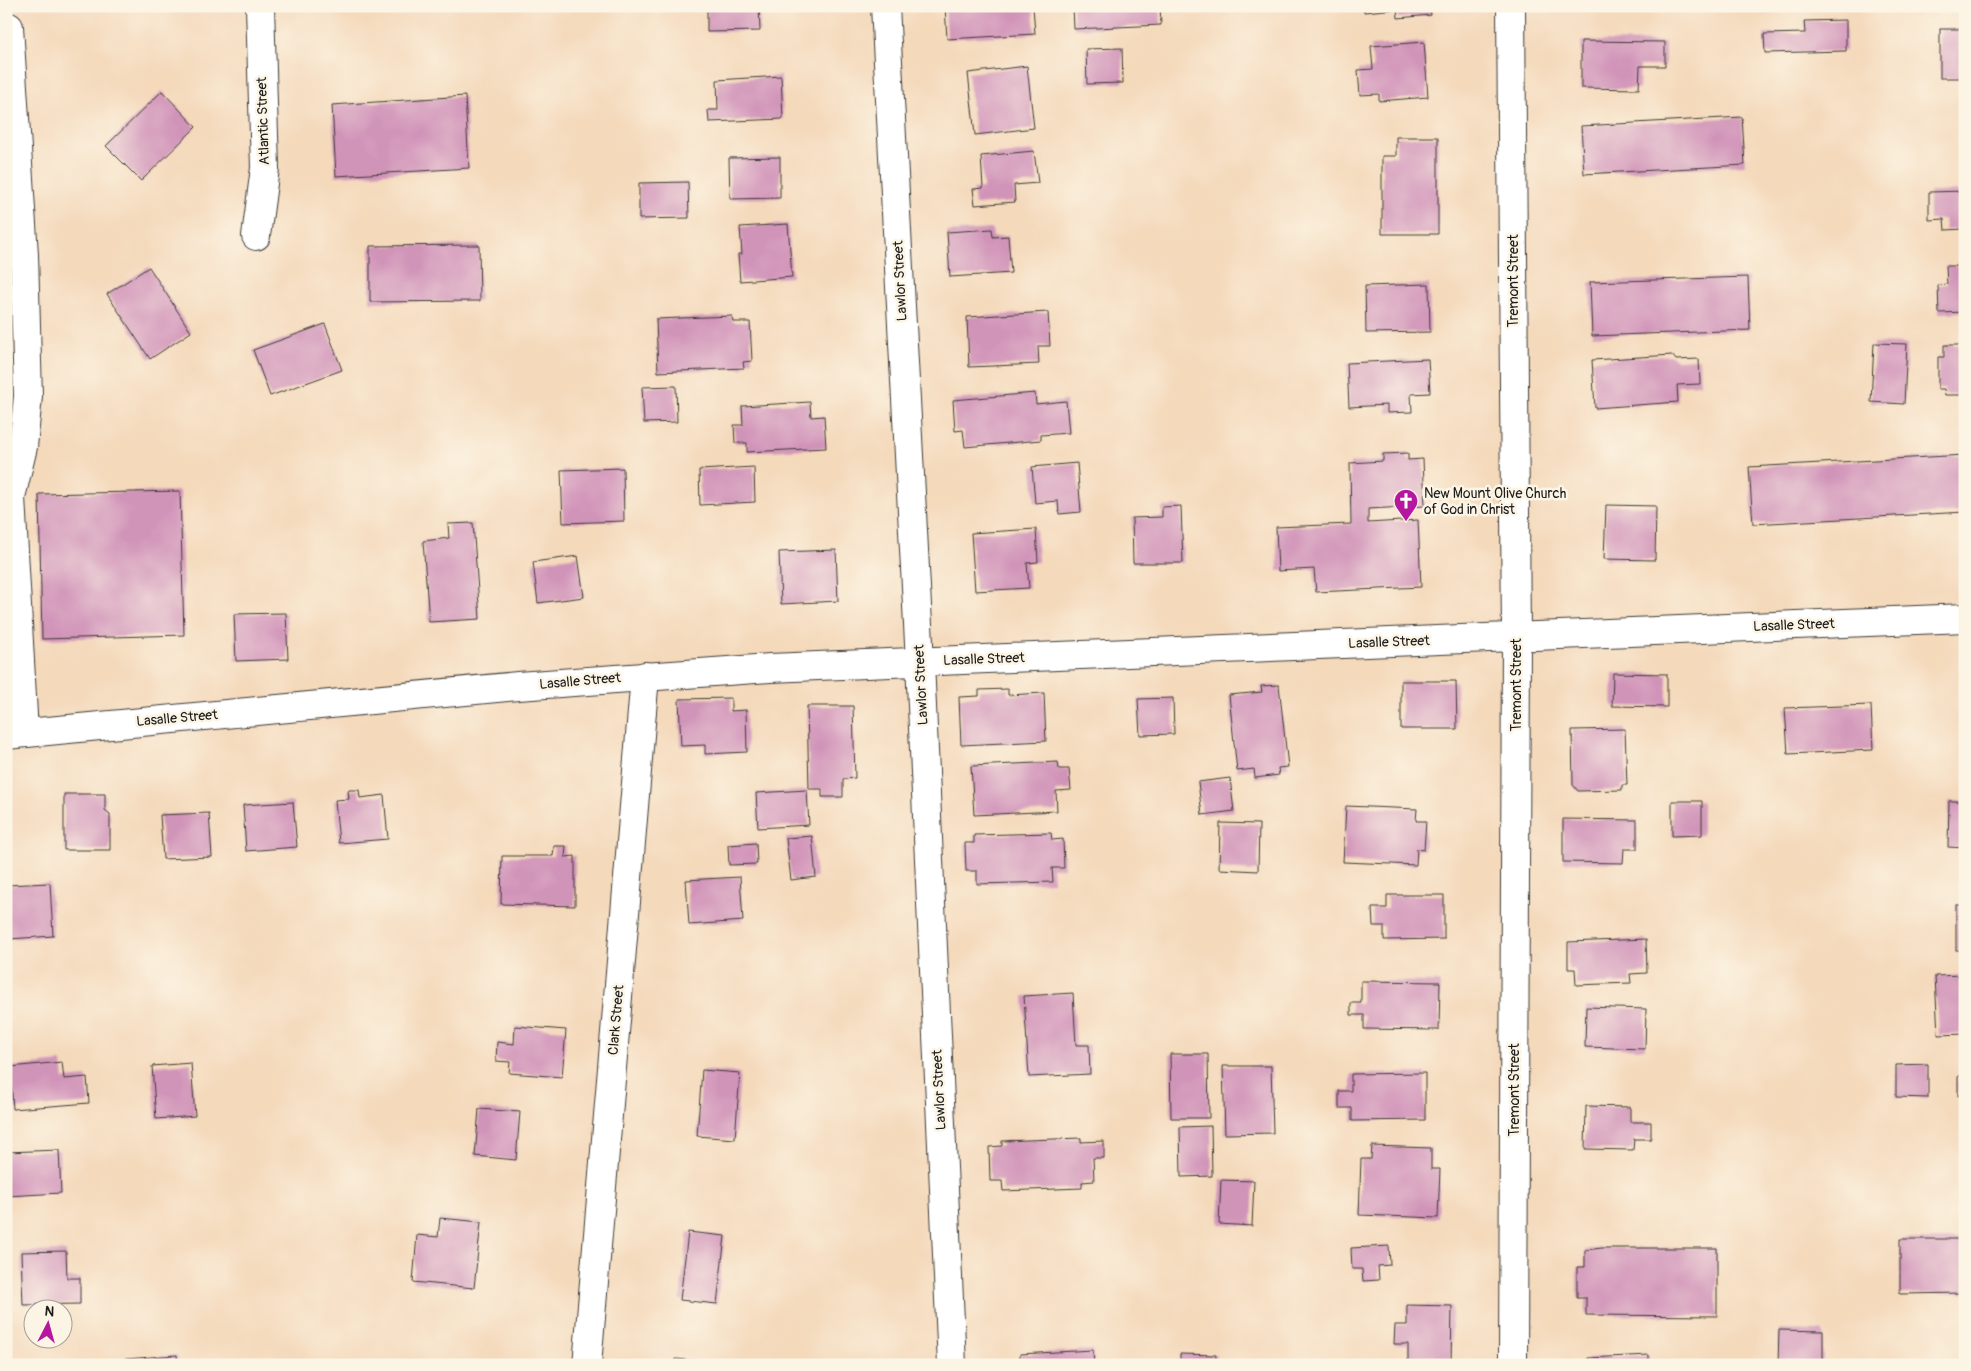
<svg xmlns="http://www.w3.org/2000/svg" width="1971" height="1371" font-family="Pangolin,sans-serif">
  <style>
    .building { fill: #d194b9 }
    .lines { fill: none; stroke-linecap: round; stroke-linejoin: round }
    .minor-casing { stroke: #3c3834; stroke-width: 30 }
    .minor { stroke: #fff; stroke-width: 28 }
    .labels { text-anchor: middle; dominant-baseline: central; stroke-width: 5; stroke-linejoin: round; paint-order: stroke }
    .street-label { font-size: 14px; fill: #1c1c1c; stroke: #fcf5e5 }
    .poi-label { font-size: 14px; fill: #1c1c1c; stroke: #fcf5e5; text-anchor: start }
  </style>
  <rect width="100%" height="100%" fill="#fcf5e5"/>
  <filter id="ink" filterUnits="userSpaceOnUse"><feTurbulence type="fractalNoise" baseFrequency=".02" numOctaves="2"/><feDisplacementMap in="SourceGraphic" scale="10" xChannelSelector="R" yChannelSelector="G"/><feConvolveMatrix kernelMatrix="1 2 1 2 8 2 1 2 1" color-interpolation-filters="sRGB"/></filter>
  <filter id="wash" filterUnits="userSpaceOnUse"><feTurbulence type="fractalNoise" baseFrequency=".0096" numOctaves="4" result="noise"/><feDisplacementMap in="SourceGraphic" scale="20" xChannelSelector="R" yChannelSelector="G"/><feGaussianBlur stdDeviation="1.12" result="paint"/><feColorMatrix in="noise" values="0 0 0 0 0 0 0 0 0 0 0 0 0 0 0 0 0 1.4 0 .05"/><feComposite in="paint" operator="in"/></filter>
  <g filter="url(#wash)">
    <rect width="100%" height="100%" fill="#f4d9bb"/>
    <g id="blocks">
      <g class="building">
        <polygon points="707,6 759,6 760,31 707,32"/>
        <polygon points="945,6 1033,6 1035,34 947,39"/>
        <polygon points="1073,6 1160,6 1161,25 1074,29"/>
        <polygon points="1364,6 1430,6 1431,15 1398,18 1397,9 1364,12"/>
        <polygon points="1846,20 1846,51 1765,53 1764,34 1805,33 1804,21"/>
        <rect x="1940" y="29" width="25" height="49"/>
        <polygon points="1581,41 1665,42 1665,66 1640,66 1639,89 1581,88"/>
        <polygon points="1424,42 1428,97 1379,101 1379,94 1360,95 1358,70 1373,69 1371,46"/>
        <polygon points="1122,48 1123,83 1087,84 1086,49"/>
        <polygon points="1027,66 1034,128 975,135 968,73"/>
        <polygon points="781,76 783,119 709,122 708,110 718,110 717,80"/>
        <polygon points="162,91 196,127 141,181 106,146"/>
        <polygon points="465,96 469,168 336,176 332,105"/>
        <polygon points="1742,117 1745,165 1584,174 1581,126"/>
        <polygon points="1396,137 1438,137 1438,234 1382,234 1382,156 1396,156"/>
        <polygon points="1034,151 1038,183 1014,185 1015,202 975,205 973,189 983,188 981,156"/>
        <polygon points="780,157 780,198 730,199 729,158"/>
        <polygon points="688,182 689,218 639,219 639,183"/>
        <polygon points="1965,191 1965,229 1945,230 1944,219 1929,220 1929,192"/>
        <polygon points="788,224 792,277 740,281 738,254 742,254 740,227"/>
        <polygon points="992,229 993,237 1008,236 1011,273 950,277 947,232"/>
        <polygon points="479,245 480,301 370,302 370,246"/>
        <polygon points="1946,266 1965,266 1965,312 1939,313 1938,285 1947,284"/>
        <polygon points="149,267 191,332 150,359 107,294"/>
        <polygon points="1748,277 1750,330 1592,336 1590,282"/>
        <polygon points="1429,284 1430,332 1366,333 1365,286"/>
        <polygon points="1048,312 1050,346 1038,346 1039,364 969,367 967,317"/>
        <polygon points="732,316 733,322 750,322 752,361 743,362 744,368 658,372 656,319"/>
        <polygon points="325,324 342,370 270,396 253,350"/>
        <polygon points="1874,343 1907,344 1904,404 1871,402"/>
        <polygon points="1944,345 1965,345 1965,395 1945,395 1944,389 1938,389 1938,357 1944,357"/>
        <polygon points="1672,355 1676,360 1699,359 1700,384 1677,385 1678,402 1595,408 1592,360"/>
        <polygon points="1428,359 1430,393 1411,394 1412,412 1387,413 1387,405 1349,407 1347,363"/>
        <polygon points="676,386 677,422 644,423 642,387"/>
        <polygon points="1035,393 1036,404 1066,401 1069,433 1041,435 1041,440 965,447 963,430 955,431 953,400"/>
        <polygon points="810,402 811,417 824,416 826,448 747,452 747,443 735,443 734,425 743,425 742,406"/>
        <polygon points="1408,453 1408,460 1423,459 1425,506 1368,509 1368,523 1418,520 1421,587 1316,592 1314,569 1278,571 1276,527 1351,524 1350,463 1383,461 1383,454"/>
        <polygon points="1965,455 1965,512 1753,524 1749,467"/>
        <polygon points="1077,463 1081,512 1059,514 1058,501 1035,503 1032,467"/>
        <polygon points="754,467 755,502 700,505 699,470"/>
        <polygon points="623,468 624,521 563,523 561,470"/>
        <polygon points="180,491 184,635 42,639 39,494"/>
        <polygon points="1606,505 1656,506 1655,560 1604,559"/>
        <polygon points="1181,506 1183,563 1133,563 1132,518 1162,517 1162,507"/>
        <polygon points="473,523 480,619 429,622 423,541 449,538 448,524"/>
        <polygon points="1036,529 1038,562 1027,563 1029,588 975,591 971,533"/>
        <polygon points="836,550 838,601 781,604 779,552"/>
        <polygon points="578,556 584,597 538,603 533,562"/>
        <polygon points="286,613 288,659 236,661 234,614"/>
        <polygon points="1613,673 1667,674 1667,707 1612,706"/>
        <polygon points="1401,681 1456,681 1457,729 1401,729"/>
        <polygon points="1279,685 1288,767 1278,768 1279,775 1255,778 1254,769 1237,771 1229,695 1262,692 1261,686"/>
        <polygon points="1008,689 1008,695 1044,693 1046,741 961,745 959,697 979,696 979,690"/>
        <polygon points="731,698 731,711 746,710 747,752 705,754 705,745 681,746 679,699"/>
        <polygon points="1173,698 1174,734 1140,735 1138,699"/>
        <polygon points="1871,705 1873,750 1788,754 1785,708"/>
        <polygon points="807,706 853,706 855,778 843,779 843,797 822,797 822,789 809,789"/>
        <polygon points="1625,729 1627,785 1622,785 1622,790 1578,791 1573,785 1572,730"/>
        <polygon points="1058,762 1059,769 1069,769 1071,790 1056,791 1057,811 974,815 971,766"/>
        <polygon points="1230,778 1234,811 1202,815 1198,782"/>
        <polygon points="348,790 359,790 360,798 384,795 388,839 339,843 335,800 349,799"/>
        <polygon points="807,790 809,825 758,828 756,793"/>
        <polygon points="64,794 105,794 105,810 110,814 110,850 64,850"/>
        <polygon points="1672,801 1702,801 1702,835 1672,836"/>
        <polygon points="1949,801 1965,801 1965,848 1948,847"/>
        <polygon points="293,802 297,847 246,851 243,805"/>
        <polygon points="1346,806 1417,809 1416,821 1426,821 1424,850 1417,849 1416,865 1343,862"/>
        <polygon points="209,813 212,857 163,859 160,815"/>
        <polygon points="1563,819 1637,820 1637,849 1624,849 1623,863 1563,862"/>
        <polygon points="1220,823 1259,824 1258,871 1219,869"/>
        <polygon points="1051,833 1052,840 1063,839 1064,868 1052,868 1053,882 977,884 977,871 966,871 965,843 974,843 974,835"/>
        <polygon points="812,836 816,877 791,880 786,838"/>
        <polygon points="756,843 757,864 729,865 728,845"/>
        <polygon points="554,846 566,846 565,857 575,856 575,906 501,904 502,856 553,856"/>
        <polygon points="740,877 743,921 689,925 686,880"/>
        <polygon points="50,883 53,936 9,939 6,885"/>
        <polygon points="1387,895 1444,895 1444,939 1384,940 1384,926 1373,926 1372,908 1387,908"/>
        <rect x="1956" y="905" width="9" height="45"/>
        <polygon points="1646,939 1647,973 1630,974 1631,983 1576,985 1575,969 1568,969 1568,942"/>
        <polygon points="1965,975 1965,1034 1938,1035 1935,976"/>
        <polygon points="1361,981 1440,982 1439,1030 1364,1029 1364,1015 1351,1015 1351,1003 1361,1003"/>
        <polygon points="1073,993 1076,1045 1089,1045 1090,1074 1029,1077 1024,996"/>
        <polygon points="1586,1007 1646,1009 1645,1049 1585,1047"/>
        <polygon points="515,1026 566,1030 562,1077 509,1073 510,1062 496,1061 497,1042 514,1044"/>
        <polygon points="1170,1054 1208,1054 1209,1118 1171,1118"/>
        <polygon points="62,1062 64,1079 87,1077 89,1103 13,1109 10,1067"/>
        <polygon points="191,1063 195,1116 156,1119 152,1066"/>
        <polygon points="1928,1064 1928,1098 1896,1097 1896,1065"/>
        <polygon points="1223,1066 1271,1066 1273,1133 1225,1134"/>
        <polygon points="702,1070 740,1073 735,1139 697,1136"/>
        <polygon points="1965,1072 1965,1096 1958,1096 1958,1077"/>
        <polygon points="1425,1073 1425,1120 1352,1121 1352,1108 1339,1108 1339,1091 1351,1091 1351,1074"/>
        <polygon points="1586,1106 1630,1107 1630,1122 1651,1122 1651,1139 1634,1139 1633,1150 1585,1149"/>
        <polygon points="479,1109 520,1112 516,1160 475,1156"/>
        <polygon points="1211,1126 1212,1176 1181,1177 1180,1127"/>
        <polygon points="1081,1138 1081,1142 1104,1141 1104,1158 1093,1158 1094,1181 1082,1182 1082,1188 1003,1191 1002,1181 990,1181 989,1147 1002,1146 1002,1141"/>
        <polygon points="1372,1146 1431,1148 1431,1169 1440,1169 1438,1218 1359,1215 1361,1159 1371,1159"/>
        <polygon points="59,1150 61,1193 6,1196 6,1152"/>
        <polygon points="1221,1180 1254,1181 1252,1226 1219,1224"/>
        <polygon points="440,1218 481,1222 474,1288 413,1282 417,1235 438,1237"/>
        <polygon points="688,1232 725,1236 717,1304 680,1300"/>
        <polygon points="1900,1239 1965,1239 1965,1293 1900,1294"/>
        <polygon points="1389,1246 1390,1265 1378,1266 1379,1280 1363,1281 1362,1269 1352,1269 1351,1248"/>
        <polygon points="1602,1248 1717,1248 1717,1316 1586,1315 1586,1298 1577,1298 1577,1267 1585,1267 1585,1250"/>
        <polygon points="66,1251 67,1278 80,1278 80,1304 23,1305 21,1252"/>
        <polygon points="1407,1305 1452,1306 1451,1365 1408,1365 1408,1344 1394,1344 1395,1325 1407,1325"/>
        <polygon points="1779,1330 1823,1331 1823,1365 1778,1365"/>
        <polygon points="1093,1350 1094,1365 1020,1365 1020,1354"/>
        <polygon points="1180,1354 1216,1355 1215,1365 1180,1365"/>
        <polygon points="177,1355 178,1365 77,1365 76,1363"/>
        <polygon points="1649,1355 1649,1365 1588,1365 1588,1358"/>
        <polygon points="675,1359 710,1362 710,1365 674,1365"/>
      </g>
    </g>
  </g>
  <g filter="url(#ink)">
    <use href="#blocks" fill-opacity="0" stroke="#3c3834" stroke-width="1"/>
    <g class="lines">
      <defs>
        <g id="minor">
          <polyline points="885,6 920,662 952,1365"/>
          <polyline points="1511,6 1516,637 1513,1365"/>
          <polyline points="9,27 24,255 28,396 23,447 11,497 24,733"/>
          <polyline points="256,236 265,168 260,6"/>
          <polyline points="6,735 518,686 770,668 1965,618"/>
          <polyline points="587,1365 645,676"/>
        </g>
      </defs>
      <use href="#minor" class="minor-casing"/>
      <use href="#minor" class="minor"/>
    </g>
  </g>
  <defs>
    <symbol id="church-pin" viewBox="-11 -11 22 30"><path d="M0 17L-7.5 6A9.5 9.5 0 1 1 7.5 6Z" fill="#b5179e" stroke="#fcf5e5"/><path d="M-1.2-6h2.4v3.5h3.3v2.4h-3.3V6h-2.4V-.1h-3.3v-2.4h3.3Z" fill="#fff"/></symbol>
  </defs>
  <g fill-rule="evenodd">
    <use href="#church-pin" x="1392" y="487" width="28" height="38"/>
  </g>
  <g class="labels">
    <g class="street-label">
      <text transform="translate(263 121) rotate(-92)">Atlantic Street</text>
      <text transform="translate(900 281) rotate(-93)">Lawlor Street</text>
      <text transform="translate(1513 281) rotate(-90)">Tremont Street</text>
      <text transform="translate(1794 625) rotate(-2)">Lasalle Street</text>
      <text transform="translate(1389 642) rotate(-2)">Lasalle Street</text>
      <text transform="translate(984 659) rotate(-2)">Lasalle Street</text>
      <text transform="translate(580 681) rotate(-5)">Lasalle Street</text>
      <text transform="translate(921 685) rotate(-93)">Lawlor Street</text>
      <text transform="translate(1516 685) rotate(-90)">Tremont Street</text>
      <text transform="translate(177 718) rotate(-5)">Lasalle Street</text>
      <text transform="translate(616 1020) rotate(-85)">Clark Street</text>
      <text transform="translate(939 1090) rotate(-93)">Lawlor Street</text>
      <text transform="translate(1514 1090) rotate(-90)">Tremont Street</text>
    </g>
    <g class="poi-label">
      <text x="1424" y="493">New Mount Olive Church<tspan x="1424" dy="16">of God in Christ</tspan></text>
    </g>
  </g>
  <rect width="1971" height="1371" fill="none" stroke="#fcf5e5" stroke-width="25"/>
  <g transform="translate(48 1324) rotate(6)"><circle r="24" fill="#fcf5e5" stroke="#a29e95"/>
  <path d="M0-4L9 19L0 12L-9 19Z" fill="#b5179e"/>
  <text y="-8" font-size="14" font-weight="bold" text-anchor="middle" fill="#1c1c1c">N</text>
  </g>
</svg>
